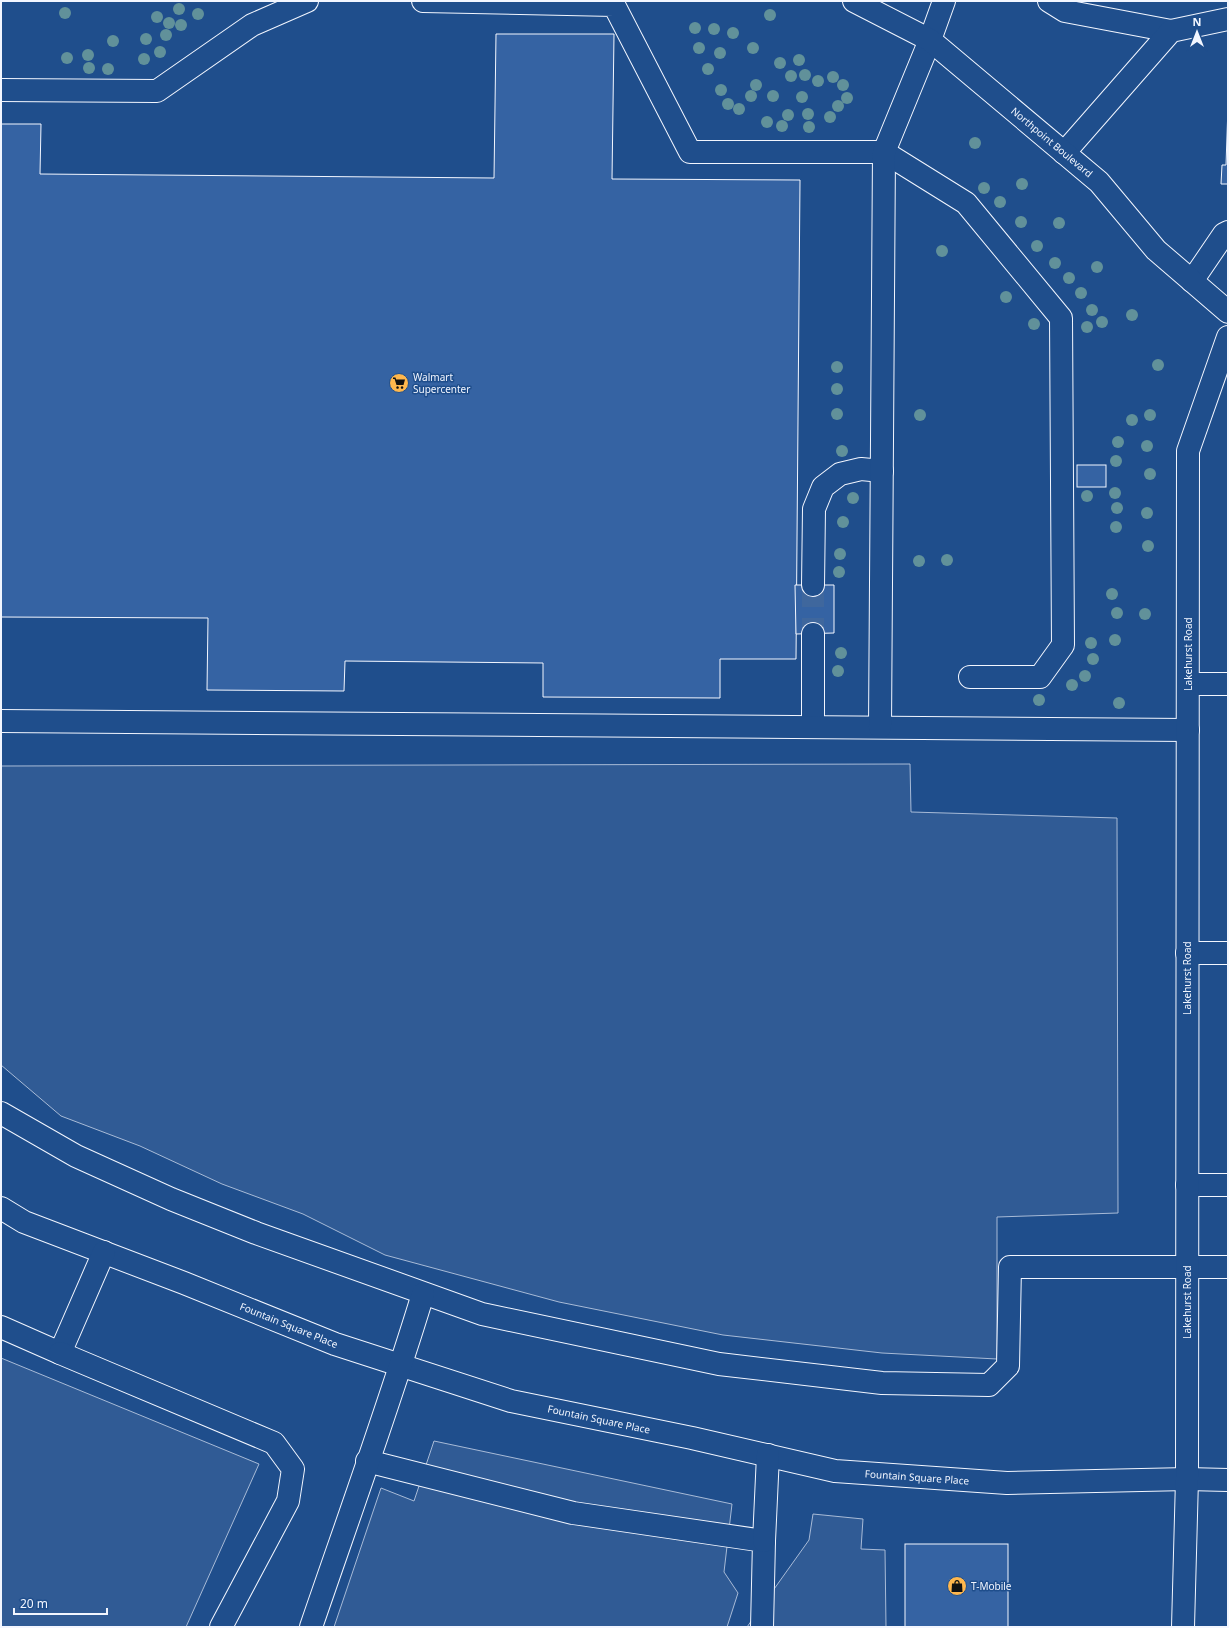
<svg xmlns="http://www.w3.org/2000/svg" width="1229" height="1628" font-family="'Noto Sans',sans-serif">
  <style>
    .built { fill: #305b95; stroke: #a8bbd7 }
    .building { fill: #3563a3; stroke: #f2f6ff }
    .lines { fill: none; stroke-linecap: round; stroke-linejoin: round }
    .minor-tunnel { stroke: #3f679d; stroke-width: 22; stroke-dasharray: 22 11; stroke-linecap: butt }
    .minor-casing { stroke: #f2f6ff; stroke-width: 24 }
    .major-casing { stroke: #f2f6ff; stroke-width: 24 }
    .minor { stroke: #1f4e8c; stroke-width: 22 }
    .major { stroke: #1f4e8c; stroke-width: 22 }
    .tree { fill: #61919a }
    .labels { text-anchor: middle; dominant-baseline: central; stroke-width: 3; stroke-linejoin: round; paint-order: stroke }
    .street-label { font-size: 10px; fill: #f2f6ff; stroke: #1f4e8c }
    .poi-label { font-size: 10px; fill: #f2f6ff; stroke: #1f4e8c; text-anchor: start }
  </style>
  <rect width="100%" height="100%" fill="#1f4e8c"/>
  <g class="built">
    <polygon points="910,764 911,812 1117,818 1118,1213 997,1217 997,1359 882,1353 723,1335 559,1302 385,1255 303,1214 222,1184 140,1146 61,1116 1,1065 1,766"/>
    <polygon points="1,1358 259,1464 186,1627 1,1627"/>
    <polygon points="434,1441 732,1504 724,1572 738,1593 727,1627 334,1627 381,1488 414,1501"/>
    <polygon points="813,1514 863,1519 861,1549 885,1550 886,1627 747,1627 809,1540"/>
  </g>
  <g class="building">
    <polygon points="496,34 614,34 612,179 800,180 796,659 720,659 720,698 543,697 543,663 345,661 344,691 207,690 208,618 1,617 1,124 41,124 40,174 494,178"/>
    <polygon points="1228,106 1228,192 1228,184 1221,184 1222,165 1226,165"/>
    <rect x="1077" y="465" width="29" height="22"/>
    <polygon points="795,585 834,585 834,633 796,634"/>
    <rect x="905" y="1544" width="103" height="83"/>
  </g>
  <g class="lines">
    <polyline class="minor-tunnel" points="813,585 813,634"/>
    <defs>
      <g id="minor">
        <polyline points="423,1 614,5 690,152 884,152 966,203 1061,318 1063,645 1040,677 970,677"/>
        <polyline points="1049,1 1065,11 1171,31"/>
        <polyline points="1,90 157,91 252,25 307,1"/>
        <polyline points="1064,153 1171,31 1228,19"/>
        <polyline points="1192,281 1224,234 1228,232"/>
        <polyline points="813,585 814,509 823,487 840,474 861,469 882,471"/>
        <polyline points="813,634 813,726"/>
        <polyline points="1188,684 1228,684"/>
        <polyline points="1,721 1188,730"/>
        <polyline points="880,727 884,152 930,40 944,1"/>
        <polyline points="1187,953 1228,953"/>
        <polyline points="1,1113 76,1156 171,1199 256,1233 482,1314 719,1364 882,1383 989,1385 1008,1366 1010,1267 1228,1267"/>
        <polyline points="1187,1185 1228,1185"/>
        <polyline points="1,1208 24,1222 184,1283 335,1344 511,1401 692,1438 835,1471 1007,1483 1187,1479 1228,1480"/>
        <polyline points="1,1327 60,1353 104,1252"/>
        <polyline points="60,1353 274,1443 293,1469 288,1501 221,1627"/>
        <polyline points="367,1461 573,1513 764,1541 762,1627"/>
        <polyline points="764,1541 768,1455"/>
        <path d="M311,1627c38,-111 78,-221 112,-333"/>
        <polyline points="1183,1627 1187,1479 1188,451 1228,337"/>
      </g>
      <polyline id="major" points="854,1 930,40 1099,182 1156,250 1228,312"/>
    </defs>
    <use href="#minor" class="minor-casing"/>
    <use href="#major" class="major-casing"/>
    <use href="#minor" class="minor"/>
    <use href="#major" class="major"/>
  </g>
  <g class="tree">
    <circle cx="179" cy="9" r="6"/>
    <circle cx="65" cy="13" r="6"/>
    <circle cx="198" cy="14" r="6"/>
    <circle cx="770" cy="15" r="6"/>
    <circle cx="157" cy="17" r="6"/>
    <circle cx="169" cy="23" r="6"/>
    <circle cx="181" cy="25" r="6"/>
    <circle cx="695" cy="28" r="6"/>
    <circle cx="714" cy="29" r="6"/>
    <circle cx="733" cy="33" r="6"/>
    <circle cx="166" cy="35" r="6"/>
    <circle cx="146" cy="39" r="6"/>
    <circle cx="113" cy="41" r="6"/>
    <circle cx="699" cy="48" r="6"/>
    <circle cx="753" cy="48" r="6"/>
    <circle cx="160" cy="52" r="6"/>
    <circle cx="720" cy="53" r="6"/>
    <circle cx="88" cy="55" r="6"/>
    <circle cx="67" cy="58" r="6"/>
    <circle cx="144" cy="59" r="6"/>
    <circle cx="799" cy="60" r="6"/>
    <circle cx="780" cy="63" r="6"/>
    <circle cx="89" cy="68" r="6"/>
    <circle cx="108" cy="69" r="6"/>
    <circle cx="708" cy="69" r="6"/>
    <circle cx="805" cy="75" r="6"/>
    <circle cx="791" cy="76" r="6"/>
    <circle cx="833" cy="77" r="6"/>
    <circle cx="818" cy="81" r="6"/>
    <circle cx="756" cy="85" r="6"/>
    <circle cx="843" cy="85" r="6"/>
    <circle cx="721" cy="90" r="6"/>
    <circle cx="751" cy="96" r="6"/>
    <circle cx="773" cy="96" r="6"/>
    <circle cx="802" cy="97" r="6"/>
    <circle cx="847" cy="98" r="6"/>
    <circle cx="728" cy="104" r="6"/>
    <circle cx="838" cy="106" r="6"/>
    <circle cx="739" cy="109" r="6"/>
    <circle cx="808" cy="114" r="6"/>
    <circle cx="788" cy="115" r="6"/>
    <circle cx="830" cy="117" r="6"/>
    <circle cx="767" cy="122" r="6"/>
    <circle cx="782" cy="126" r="6"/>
    <circle cx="809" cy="127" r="6"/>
    <circle cx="975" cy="143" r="6"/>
    <circle cx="1022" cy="184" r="6"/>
    <circle cx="984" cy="188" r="6"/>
    <circle cx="1000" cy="202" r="6"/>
    <circle cx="1021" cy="222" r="6"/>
    <circle cx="1059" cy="223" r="6"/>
    <circle cx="1037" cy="246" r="6"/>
    <circle cx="942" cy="251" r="6"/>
    <circle cx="1055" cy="263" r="6"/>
    <circle cx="1097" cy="267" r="6"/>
    <circle cx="1069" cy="278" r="6"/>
    <circle cx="1081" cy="293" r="6"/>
    <circle cx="1006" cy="297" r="6"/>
    <circle cx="1092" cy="310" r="6"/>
    <circle cx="1132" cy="315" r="6"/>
    <circle cx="1102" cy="322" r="6"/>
    <circle cx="1034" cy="324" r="6"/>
    <circle cx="1087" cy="327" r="6"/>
    <circle cx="1158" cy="365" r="6"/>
    <circle cx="837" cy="367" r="6"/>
    <circle cx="837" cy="389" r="6"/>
    <circle cx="837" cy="414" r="6"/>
    <circle cx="920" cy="415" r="6"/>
    <circle cx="1150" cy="415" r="6"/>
    <circle cx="1132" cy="420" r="6"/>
    <circle cx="1118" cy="442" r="6"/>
    <circle cx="1147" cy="446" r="6"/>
    <circle cx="842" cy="451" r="6"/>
    <circle cx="1116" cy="461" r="6"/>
    <circle cx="1150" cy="474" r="6"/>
    <circle cx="1115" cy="493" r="6"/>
    <circle cx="1087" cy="496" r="6"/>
    <circle cx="853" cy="498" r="6"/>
    <circle cx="1117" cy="508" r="6"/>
    <circle cx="1147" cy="513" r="6"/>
    <circle cx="843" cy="522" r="6"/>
    <circle cx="1116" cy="527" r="6"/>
    <circle cx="1148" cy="546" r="6"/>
    <circle cx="840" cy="554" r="6"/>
    <circle cx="947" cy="560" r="6"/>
    <circle cx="919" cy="561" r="6"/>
    <circle cx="839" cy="572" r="6"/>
    <circle cx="1112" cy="594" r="6"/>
    <circle cx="1117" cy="613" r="6"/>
    <circle cx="1145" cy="614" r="6"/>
    <circle cx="1115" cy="640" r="6"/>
    <circle cx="1091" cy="643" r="6"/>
    <circle cx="841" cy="653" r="6"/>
    <circle cx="1093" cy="659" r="6"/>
    <circle cx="838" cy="671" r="6"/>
    <circle cx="1085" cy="676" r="6"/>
    <circle cx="1072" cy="685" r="6"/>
    <circle cx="1039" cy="700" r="6"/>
    <circle cx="1119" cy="703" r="6"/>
  </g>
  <defs>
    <symbol id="supermarket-disc" viewBox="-11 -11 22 22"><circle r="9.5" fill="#ffb74d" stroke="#1f4e8c"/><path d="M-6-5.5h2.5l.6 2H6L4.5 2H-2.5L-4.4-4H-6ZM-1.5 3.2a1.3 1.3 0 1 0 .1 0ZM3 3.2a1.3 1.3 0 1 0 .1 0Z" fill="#111"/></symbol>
    <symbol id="shop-disc" viewBox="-11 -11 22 22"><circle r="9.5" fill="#ffb74d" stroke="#1f4e8c"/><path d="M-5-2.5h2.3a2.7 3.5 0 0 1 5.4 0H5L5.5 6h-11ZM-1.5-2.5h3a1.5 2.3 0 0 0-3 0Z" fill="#111"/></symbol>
  </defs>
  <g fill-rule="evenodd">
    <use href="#supermarket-disc" x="388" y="372" width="22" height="22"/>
    <use href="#shop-disc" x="946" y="1575" width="22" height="22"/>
  </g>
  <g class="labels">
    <g class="street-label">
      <text transform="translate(1052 142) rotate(40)">Northpoint Boulevard</text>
      <text transform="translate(1188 654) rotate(-90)">Lakehurst Road</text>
      <text transform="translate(1187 978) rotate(-90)">Lakehurst Road</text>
      <text transform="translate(1187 1302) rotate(-90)">Lakehurst Road</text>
      <text transform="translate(289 1325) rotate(22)">Fountain Square Place</text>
      <text transform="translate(599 1419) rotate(12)">Fountain Square Place</text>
      <text transform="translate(917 1477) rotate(4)">Fountain Square Place</text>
    </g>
    <g class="poi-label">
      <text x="413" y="377">Walmart<tspan x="413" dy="12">Supercenter</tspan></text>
      <text x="971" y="1586">T-Mobile</text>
    </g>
  </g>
  <rect width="1229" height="1628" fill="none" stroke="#f2f6ff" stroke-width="4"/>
  <g transform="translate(1197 32)" stroke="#1f4e8c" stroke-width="3" paint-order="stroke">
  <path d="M0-3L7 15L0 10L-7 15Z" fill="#f2f6ff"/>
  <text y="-6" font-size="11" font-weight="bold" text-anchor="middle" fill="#f2f6ff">N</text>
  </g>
  <path d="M14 1608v6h93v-6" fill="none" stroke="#f2f6ff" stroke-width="2"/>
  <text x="20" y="1608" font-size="12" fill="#f2f6ff" stroke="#1f4e8c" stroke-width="3" paint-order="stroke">20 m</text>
</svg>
